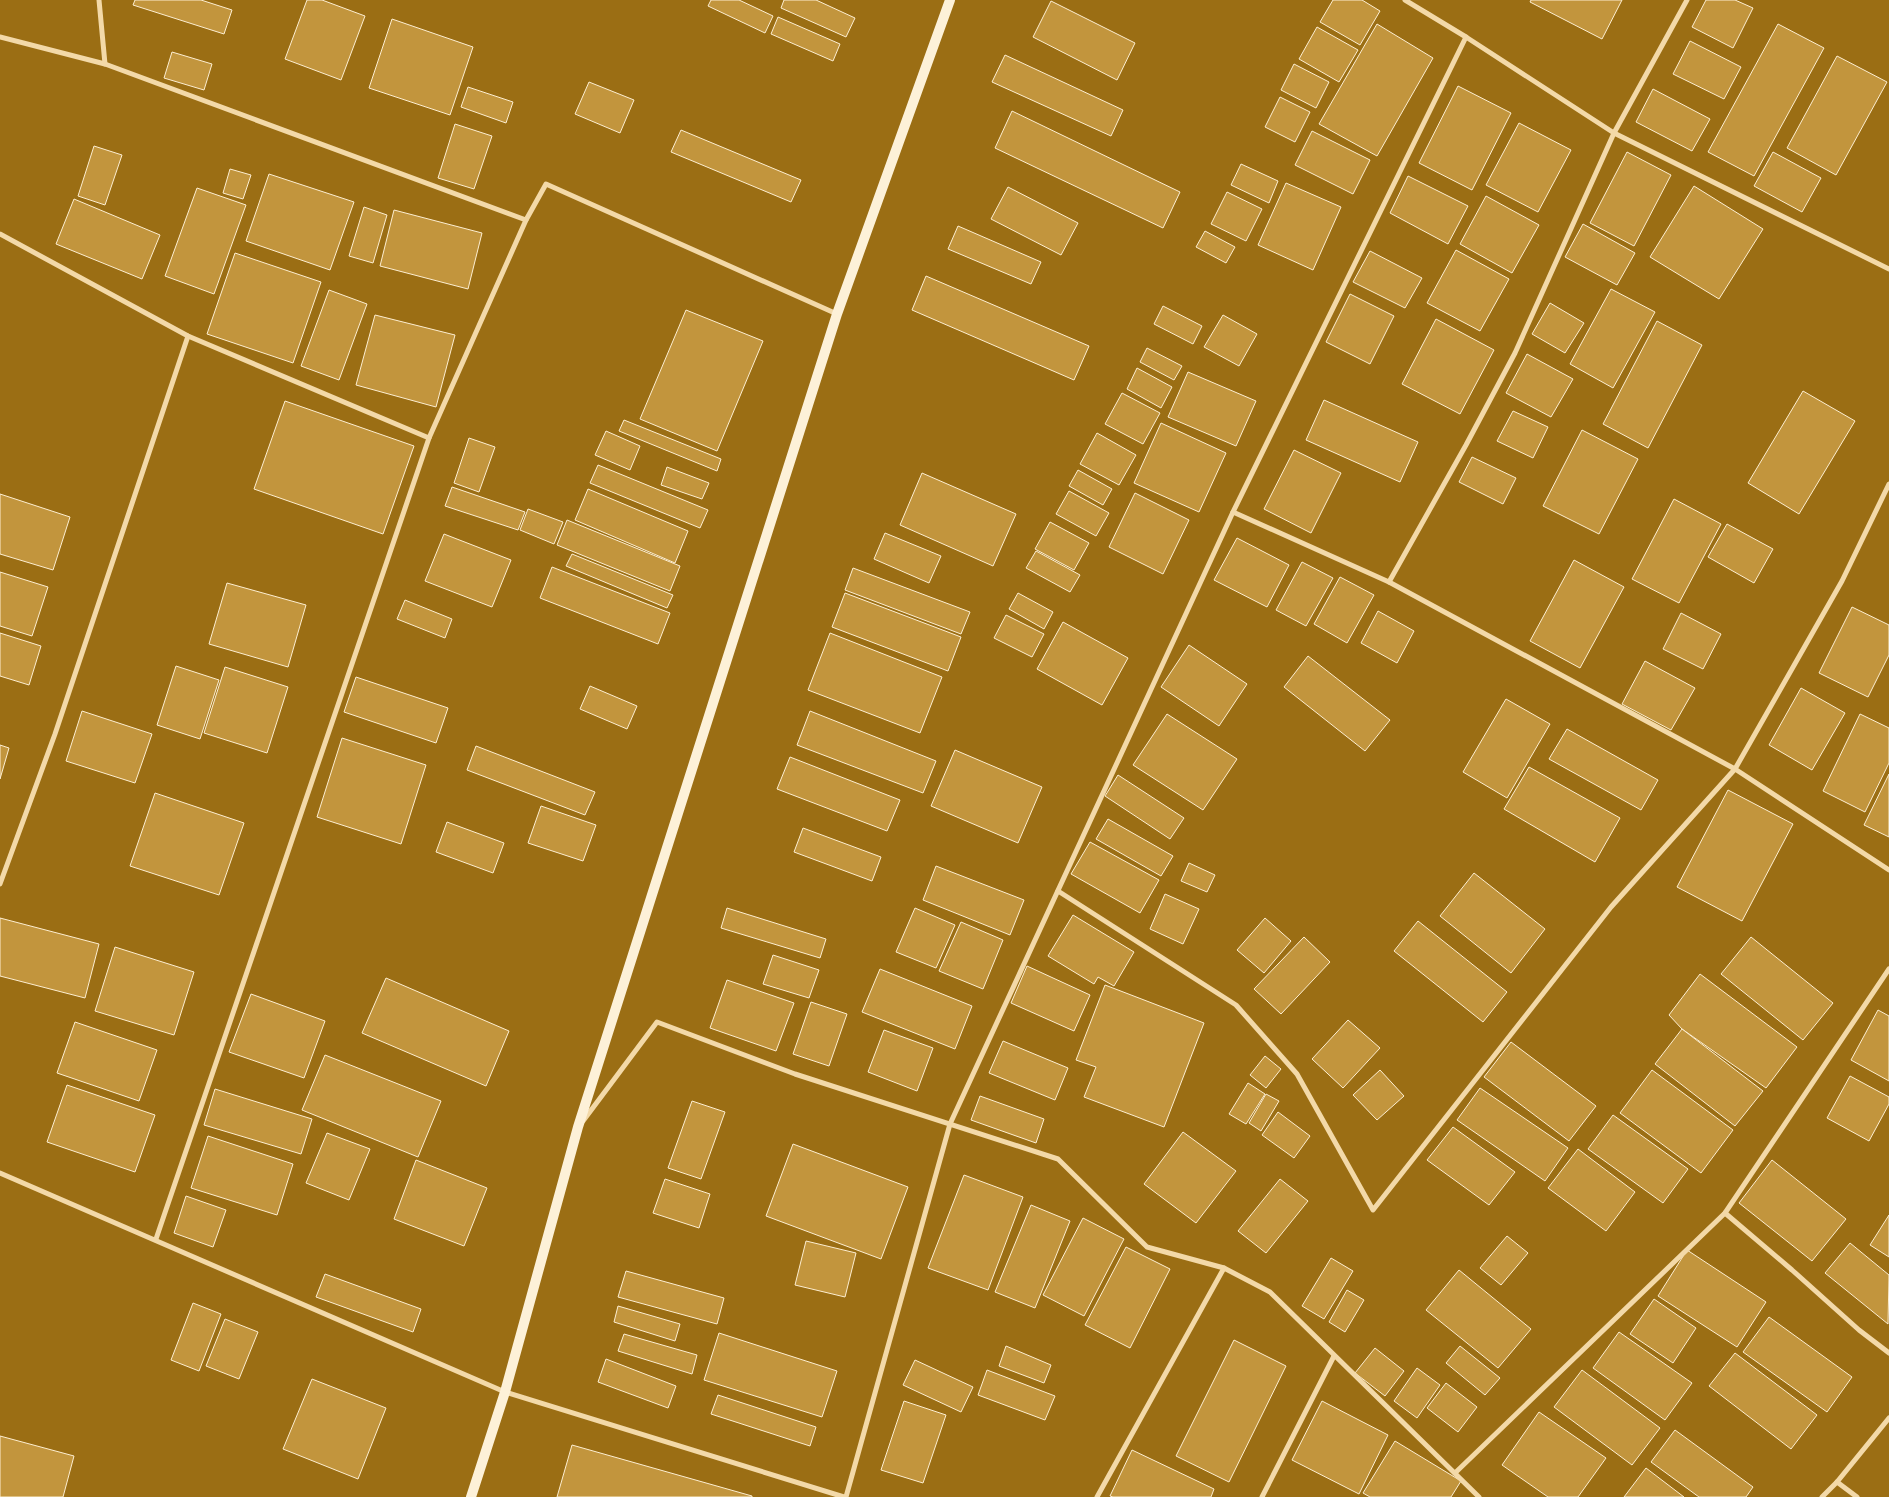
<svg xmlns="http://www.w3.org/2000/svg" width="1889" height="1497" font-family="Commissioner,sans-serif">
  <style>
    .building { fill: #c2953d; stroke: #fdeed1 }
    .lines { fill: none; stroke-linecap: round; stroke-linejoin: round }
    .minor { stroke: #f3d9a8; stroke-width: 5 }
    .secondary { stroke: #fdf1d8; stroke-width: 10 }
  </style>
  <rect width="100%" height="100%" fill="#9b6e14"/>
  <g class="building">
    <polygon points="135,0 201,0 232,10 224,34 133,5"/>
    <polygon points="307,0 322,0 365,16 341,80 285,59"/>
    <polygon points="711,0 739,0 773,16 765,33 708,6"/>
    <polygon points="784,0 816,0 855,18 846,37 781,8"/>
    <polygon points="1333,0 1362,0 1380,11 1360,45 1320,22"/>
    <polygon points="1531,0 1622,0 1602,39 1530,2"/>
    <polygon points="1706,0 1735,0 1753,8 1733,48 1692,27"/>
    <polygon points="1051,1 1135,43 1117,80 1033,37"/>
    <polygon points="778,17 840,44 833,61 771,34"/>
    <polygon points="392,19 473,47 450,115 369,88"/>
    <polygon points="1377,24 1433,58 1377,156 1319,124"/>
    <polygon points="1778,24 1824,48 1754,176 1708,152"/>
    <polygon points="1317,27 1358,50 1339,82 1299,59"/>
    <polygon points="1690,41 1741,67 1724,99 1673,74"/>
    <polygon points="172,52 212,64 204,90 164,78"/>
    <polygon points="1005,55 1123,110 1111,136 992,82"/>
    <polygon points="1837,56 1887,82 1836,175 1787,148"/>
    <polygon points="1294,64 1329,82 1316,108 1281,90"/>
    <polygon points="589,82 634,100 620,133 575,114"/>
    <polygon points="1458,86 1511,113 1472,190 1419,163"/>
    <polygon points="468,87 513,102 506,123 461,107"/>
    <polygon points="1653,89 1710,119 1692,151 1636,122"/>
    <polygon points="1280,97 1310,112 1295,142 1265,127"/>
    <polygon points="1012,111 1180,192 1163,228 995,148"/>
    <polygon points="1519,123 1571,150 1538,212 1486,185"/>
    <polygon points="455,124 492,136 474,189 438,178"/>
    <polygon points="681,130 801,180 791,202 671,152"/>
    <polygon points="1312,131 1370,160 1353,194 1295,165"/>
    <polygon points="94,146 122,155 105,205 78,196"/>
    <polygon points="1627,152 1671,175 1634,246 1590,223"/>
    <polygon points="1773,152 1821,178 1802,212 1754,186"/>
    <polygon points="1241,164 1278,181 1269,203 1231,185"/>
    <polygon points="230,169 251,175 243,199 223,193"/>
    <polygon points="269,174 354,202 330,270 246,241"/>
    <polygon points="1408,176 1468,206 1448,244 1390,213"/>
    <polygon points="1286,183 1341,207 1313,270 1258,245"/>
    <polygon points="1694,186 1763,229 1719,299 1650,257"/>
    <polygon points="1008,187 1078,223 1061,255 991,219"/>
    <polygon points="197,188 246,205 214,294 165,276"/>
    <polygon points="1227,192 1262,209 1246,241 1211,224"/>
    <polygon points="1486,196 1539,225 1512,273 1460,244"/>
    <polygon points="74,199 160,235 142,279 56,244"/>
    <polygon points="364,207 387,215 373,263 349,256"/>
    <polygon points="394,210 482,233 468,289 380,266"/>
    <polygon points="1583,224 1635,253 1617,285 1565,257"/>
    <polygon points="958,226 1041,262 1031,284 948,249"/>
    <polygon points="1205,231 1235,247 1226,263 1196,247"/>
    <polygon points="1456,250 1509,279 1480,331 1427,303"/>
    <polygon points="1370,251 1422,278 1405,308 1353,282"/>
    <polygon points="235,253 321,282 293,363 207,334"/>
    <polygon points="926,276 1089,346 1074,380 912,310"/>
    <polygon points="1611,289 1655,312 1613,388 1570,364"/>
    <polygon points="329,290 367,304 339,380 301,366"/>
    <polygon points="1350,294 1394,316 1370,364 1326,342"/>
    <polygon points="1550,303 1584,323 1565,353 1532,334"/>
    <polygon points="1163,306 1202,326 1193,344 1154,324"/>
    <polygon points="686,310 763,341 717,451 640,419"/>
    <polygon points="375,315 455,335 436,407 356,385"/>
    <polygon points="1223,315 1257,334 1239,366 1204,347"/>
    <polygon points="1436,319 1494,350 1460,414 1402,384"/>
    <polygon points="1657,321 1702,345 1648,448 1603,424"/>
    <polygon points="1147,348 1182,366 1174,380 1140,362"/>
    <polygon points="1527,354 1573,379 1551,417 1506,393"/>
    <polygon points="1137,368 1172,387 1161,408 1127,389"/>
    <polygon points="1188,372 1256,401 1236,446 1168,417"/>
    <polygon points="1803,391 1855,421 1799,514 1748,483"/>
    <polygon points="1122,393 1160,413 1143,444 1105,424"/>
    <polygon points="1324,400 1418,442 1400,482 1306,440"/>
    <polygon points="285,401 414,446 383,534 254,489"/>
    <polygon points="1513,411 1548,427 1533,458 1497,441"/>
    <polygon points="624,420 721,459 717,471 619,431"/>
    <polygon points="1161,423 1226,453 1199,512 1134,483"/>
    <polygon points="1582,430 1638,459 1599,534 1543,506"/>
    <polygon points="606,431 640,446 630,470 595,455"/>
    <polygon points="1097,433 1136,455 1119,485 1080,464"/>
    <polygon points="469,438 495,447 479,492 454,483"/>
    <polygon points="1294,450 1341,473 1311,533 1264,509"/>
    <polygon points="1472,457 1516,478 1503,504 1459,482"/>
    <polygon points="598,465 708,510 700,528 590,483"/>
    <polygon points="667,467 709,483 702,499 661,485"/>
    <polygon points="1078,470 1112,489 1103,505 1069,486"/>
    <polygon points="922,473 1016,514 993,566 900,525"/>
    <polygon points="452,487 525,512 518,530 445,506"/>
    <polygon points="588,489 688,531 675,563 575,520"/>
    <polygon points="1069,491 1109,513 1096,536 1056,514"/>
    <polygon points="1135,493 1189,520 1163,574 1109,547"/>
    <polygon points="0,494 70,517 53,570 0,554"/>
    <polygon points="1674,499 1721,524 1679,603 1632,579"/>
    <polygon points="528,509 563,522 554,544 520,530"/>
    <polygon points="567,520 680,566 670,591 557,545"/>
    <polygon points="1050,522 1089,543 1074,570 1035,549"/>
    <polygon points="1727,524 1773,549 1754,583 1708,557"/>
    <polygon points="885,533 941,556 929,583 874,559"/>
    <polygon points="444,534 511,560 492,607 425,581"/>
    <polygon points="1237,538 1289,565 1267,607 1214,580"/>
    <polygon points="1036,551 1080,575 1070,592 1026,568"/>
    <polygon points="572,554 673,595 667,608 566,566"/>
    <polygon points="1574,560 1624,587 1580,668 1530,641"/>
    <polygon points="1302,562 1333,578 1306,626 1276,610"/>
    <polygon points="552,567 670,613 658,644 540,598"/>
    <polygon points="853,568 970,612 961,634 845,590"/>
    <polygon points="0,572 48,587 32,636 0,626"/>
    <polygon points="1340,577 1374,595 1347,643 1314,624"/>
    <polygon points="227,583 306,605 288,667 209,644"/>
    <polygon points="845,593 961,637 948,671 832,627"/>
    <polygon points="1018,593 1053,612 1044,629 1009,609"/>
    <polygon points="405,600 452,619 445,638 397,619"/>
    <polygon points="1852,607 1889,625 1889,655 1868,697 1819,673"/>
    <polygon points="1378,611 1414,631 1397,663 1361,643"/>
    <polygon points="1681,613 1721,634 1703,669 1663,649"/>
    <polygon points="1006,615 1044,634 1032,657 994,638"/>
    <polygon points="1063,622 1128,658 1102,705 1037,669"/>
    <polygon points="0,633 41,646 29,685 0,676"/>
    <polygon points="830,633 942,677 920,733 808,690"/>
    <polygon points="1189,645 1247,684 1219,726 1161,687"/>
    <polygon points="1308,656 1390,720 1365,751 1284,687"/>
    <polygon points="1645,661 1695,688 1671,730 1622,704"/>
    <polygon points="176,666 219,680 200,739 157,725"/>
    <polygon points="225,667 288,687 267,753 204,733"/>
    <polygon points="356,677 448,708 436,743 344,712"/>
    <polygon points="590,686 637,706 627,729 580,709"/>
    <polygon points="1801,688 1845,713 1812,770 1769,745"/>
    <polygon points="1506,699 1550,724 1507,798 1463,772"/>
    <polygon points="82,711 152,734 135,783 66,761"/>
    <polygon points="810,711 936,761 923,793 797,745"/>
    <polygon points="1167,714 1237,759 1203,810 1133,765"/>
    <polygon points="1860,714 1889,728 1889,763 1865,812 1823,791"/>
    <polygon points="1567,729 1658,780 1641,810 1549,759"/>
    <polygon points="342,738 426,765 401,844 317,817"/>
    <polygon points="0,745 9,748 0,779"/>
    <polygon points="476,746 595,792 585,815 467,770"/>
    <polygon points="955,750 1042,787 1018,843 931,806"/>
    <polygon points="790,757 900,800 887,831 777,789"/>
    <polygon points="1529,767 1620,818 1595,862 1504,809"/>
    <polygon points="1889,774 1889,837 1864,825"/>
    <polygon points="1118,775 1184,818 1170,839 1105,796"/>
    <polygon points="1728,790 1793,824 1742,921 1677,887"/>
    <polygon points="155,793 244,823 219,895 130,866"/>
    <polygon points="541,806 596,825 583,861 528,843"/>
    <polygon points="1108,819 1173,856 1161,876 1096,839"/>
    <polygon points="447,822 504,843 493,873 436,852"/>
    <polygon points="803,828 881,857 872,881 794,852"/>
    <polygon points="1090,842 1159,880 1140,913 1071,874"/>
    <polygon points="1189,863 1215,875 1207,892 1181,881"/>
    <polygon points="936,866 1024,900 1010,935 923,900"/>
    <polygon points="1474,873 1545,929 1511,973 1440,916"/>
    <polygon points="1165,894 1199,909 1183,944 1150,929"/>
    <polygon points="727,908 826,939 820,958 721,928"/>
    <polygon points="915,908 955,925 936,968 896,952"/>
    <polygon points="1073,915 1134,952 1114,986 1098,977 1094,984 1048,956"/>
    <polygon points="0,918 99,944 85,998 0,976"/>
    <polygon points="1265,918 1291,941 1264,973 1237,950"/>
    <polygon points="1418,921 1507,992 1483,1022 1394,951"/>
    <polygon points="961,922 1003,940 983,989 939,971"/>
    <polygon points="1304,937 1330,962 1281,1014 1254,989"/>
    <polygon points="1751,937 1833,1003 1803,1040 1721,974"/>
    <polygon points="115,947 194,972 174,1035 95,1011"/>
    <polygon points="773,955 819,970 809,998 763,984"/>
    <polygon points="1027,966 1090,995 1074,1031 1011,1003"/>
    <polygon points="880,969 972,1006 955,1049 862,1012"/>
    <polygon points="1700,974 1797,1047 1766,1088 1682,1029 1669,1015"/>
    <polygon points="386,978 509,1031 486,1086 362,1033"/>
    <polygon points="727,980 794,1003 776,1051 710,1028"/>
    <polygon points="1105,985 1204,1023 1164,1127 1084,1097 1096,1067 1076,1060"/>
    <polygon points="251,994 325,1021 304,1078 229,1052"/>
    <polygon points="811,1002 847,1014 829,1066 793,1054"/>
    <polygon points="1878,1010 1889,1016 1889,1081 1851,1060"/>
    <polygon points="1348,1020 1380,1048 1343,1088 1312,1059"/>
    <polygon points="75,1022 157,1050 139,1101 57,1073"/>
    <polygon points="1682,1029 1763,1091 1735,1126 1655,1064"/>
    <polygon points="884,1030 933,1048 917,1091 868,1072"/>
    <polygon points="1003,1041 1068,1068 1055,1100 989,1073"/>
    <polygon points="1511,1042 1596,1106 1569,1141 1484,1077"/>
    <polygon points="325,1055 441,1101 418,1157 302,1110"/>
    <polygon points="1265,1056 1281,1069 1266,1088 1250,1075"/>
    <polygon points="1380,1070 1404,1096 1377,1120 1353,1095"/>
    <polygon points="1652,1070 1733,1130 1701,1173 1620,1113"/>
    <polygon points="1850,1076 1889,1097 1889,1104 1869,1141 1827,1118"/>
    <polygon points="1248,1083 1265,1094 1246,1124 1229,1114"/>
    <polygon points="67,1085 155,1115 135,1172 47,1142"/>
    <polygon points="1480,1088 1568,1148 1545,1181 1457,1120"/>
    <polygon points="215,1089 312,1119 301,1154 204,1125"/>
    <polygon points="1266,1094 1279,1101 1261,1131 1249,1123"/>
    <polygon points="980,1096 1044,1119 1036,1143 971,1120"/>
    <polygon points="692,1101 725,1112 701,1179 668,1168"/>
    <polygon points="1278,1112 1310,1136 1294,1158 1262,1135"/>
    <polygon points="1613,1115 1688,1169 1663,1203 1588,1149"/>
    <polygon points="1453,1127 1515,1172 1489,1205 1427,1160"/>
    <polygon points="1183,1132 1236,1171 1196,1223 1144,1184"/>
    <polygon points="327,1133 370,1149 349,1200 306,1183"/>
    <polygon points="208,1136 293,1164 277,1215 191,1188"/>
    <polygon points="793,1144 908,1187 881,1259 766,1216"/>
    <polygon points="1578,1149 1635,1192 1606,1231 1548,1188"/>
    <polygon points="416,1160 487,1188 464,1246 394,1219"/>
    <polygon points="1772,1160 1846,1219 1812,1261 1739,1203"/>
    <polygon points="964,1175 1023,1197 988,1290 928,1268"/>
    <polygon points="665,1179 710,1194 699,1228 653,1213"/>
    <polygon points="1280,1179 1308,1201 1266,1253 1238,1231"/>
    <polygon points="186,1196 226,1210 213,1247 174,1233"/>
    <polygon points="1031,1205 1070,1221 1035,1308 995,1292"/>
    <polygon points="1889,1215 1889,1257 1870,1245"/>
    <polygon points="1083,1218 1124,1239 1084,1316 1043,1295"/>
    <polygon points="1507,1236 1528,1253 1501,1285 1480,1268"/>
    <polygon points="806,1241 856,1253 845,1297 795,1285"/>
    <polygon points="1850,1243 1889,1275 1888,1324 1825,1273"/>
    <polygon points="1126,1247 1170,1269 1130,1348 1085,1325"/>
    <polygon points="1687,1250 1766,1302 1737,1347 1658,1296"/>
    <polygon points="1331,1258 1353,1271 1324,1319 1302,1306"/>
    <polygon points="1459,1270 1531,1329 1498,1368 1426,1310"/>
    <polygon points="626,1271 724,1298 717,1324 618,1297"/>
    <polygon points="325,1274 421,1309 413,1332 316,1297"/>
    <polygon points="1347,1290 1364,1300 1345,1332 1329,1322"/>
    <polygon points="1654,1299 1696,1328 1673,1363 1630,1334"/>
    <polygon points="193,1303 221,1314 199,1371 171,1360"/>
    <polygon points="618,1306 680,1324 675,1341 614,1322"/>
    <polygon points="1769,1317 1852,1377 1827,1412 1743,1352"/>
    <polygon points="225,1319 258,1332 239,1379 206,1366"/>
    <polygon points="1619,1332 1692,1383 1665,1420 1593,1368"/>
    <polygon points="719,1333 837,1371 822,1417 704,1380"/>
    <polygon points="624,1334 697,1355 692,1374 618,1351"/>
    <polygon points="1234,1340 1286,1366 1229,1482 1176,1456"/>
    <polygon points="1006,1346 1051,1365 1044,1383 999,1366"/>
    <polygon points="1460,1346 1500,1378 1485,1395 1446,1363"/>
    <polygon points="1375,1348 1404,1371 1385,1396 1355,1373"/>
    <polygon points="1735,1353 1817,1415 1791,1449 1709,1386"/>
    <polygon points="606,1359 676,1386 668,1408 598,1382"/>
    <polygon points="915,1360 973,1387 961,1412 903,1385"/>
    <polygon points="1417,1368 1440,1385 1417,1418 1394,1401"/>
    <polygon points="987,1370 1055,1396 1045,1420 978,1395"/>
    <polygon points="1582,1370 1660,1428 1632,1465 1554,1407"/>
    <polygon points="312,1379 386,1408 358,1479 283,1449"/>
    <polygon points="1446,1383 1477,1407 1458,1432 1427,1408"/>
    <polygon points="718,1395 816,1427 810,1446 711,1414"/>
    <polygon points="904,1401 946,1415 923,1483 881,1470"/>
    <polygon points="1322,1401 1388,1435 1359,1494 1292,1460"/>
    <polygon points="1539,1412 1606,1458 1578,1497 1548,1497 1502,1465"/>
    <polygon points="1675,1430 1753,1487 1746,1497 1699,1497 1651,1462"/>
    <polygon points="0,1436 74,1456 63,1497 0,1497"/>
    <polygon points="1395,1441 1461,1481 1451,1497 1370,1497 1363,1493"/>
    <polygon points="572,1445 752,1496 752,1497 557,1497"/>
    <polygon points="1132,1450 1214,1489 1211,1497 1113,1497 1110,1496"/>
    <polygon points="1646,1468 1684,1497 1624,1497"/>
  </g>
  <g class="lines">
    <g class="minor">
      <polyline points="99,0 105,64"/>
      <polyline points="1405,0 1466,37 1614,133 1889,269"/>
      <polyline points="0,37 105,64 526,220"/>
      <polyline points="0,234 188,336 429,438"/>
      <polyline points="1233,512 1389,582 1735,769 1889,870"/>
      <polyline points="1389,582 1466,445 1515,353 1614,133 1687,0"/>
      <polyline points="0,884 55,734 188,336"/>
      <polyline points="1058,891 1236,1005 1297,1074 1373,1210 1611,907 1735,769 1842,581 1889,484"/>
      <polyline points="583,1121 657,1022 795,1074 1058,1159 1147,1247 1224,1268 1270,1292 1479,1497"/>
      <polyline points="0,1173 505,1392 844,1497"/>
      <polyline points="1725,1213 1792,1270 1859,1330 1889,1353"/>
      <polyline points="156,1239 429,438 526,220 546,184 837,314"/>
      <polyline points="1455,1473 1725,1213 1889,969"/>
      <polyline points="1837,1482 1857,1497"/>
      <polyline points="846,1497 950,1124 1233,512 1466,37"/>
      <polyline points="1097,1497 1224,1268"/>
      <polyline points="1262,1497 1334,1356"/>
      <polyline points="1822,1497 1837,1482 1889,1418"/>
    </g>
    <polyline class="secondary" points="471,1497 505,1392 578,1127 837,314 950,0"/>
  </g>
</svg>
